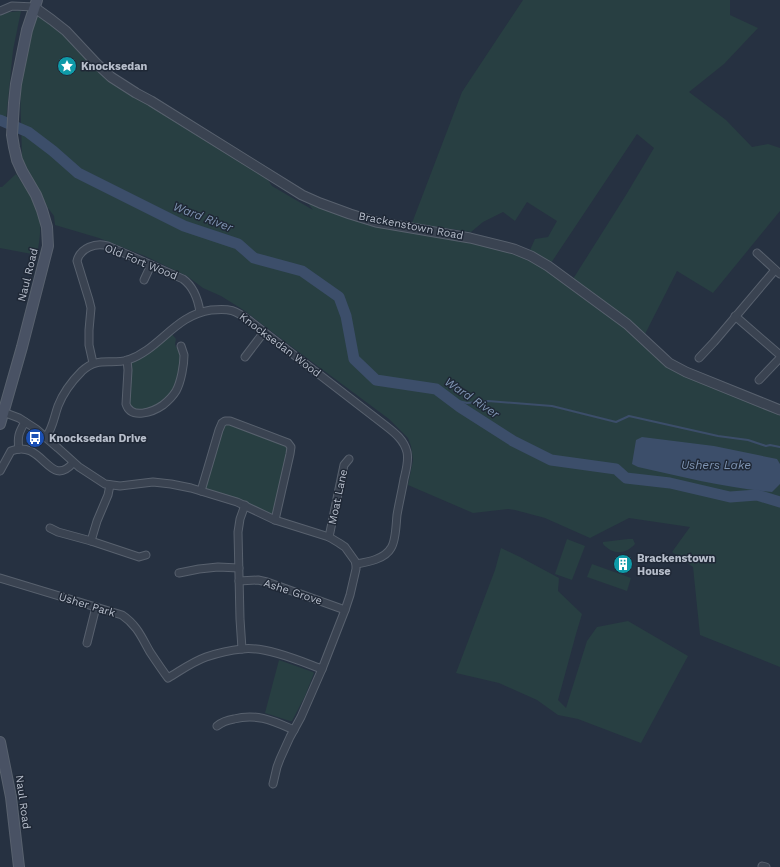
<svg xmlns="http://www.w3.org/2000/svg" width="780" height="867" font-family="'Work Sans',sans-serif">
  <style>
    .green { fill: #283f42 }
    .water { fill: #3c4e6a }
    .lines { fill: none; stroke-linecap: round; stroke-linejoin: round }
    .stream { stroke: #3c4e6a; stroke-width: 2 }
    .river { stroke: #3c4e6a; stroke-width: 11 }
    .minor-casing { stroke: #58616e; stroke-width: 9 }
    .tertiary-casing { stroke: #58616e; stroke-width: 11 }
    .secondary-casing { stroke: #58616e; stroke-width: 12 }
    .minor { stroke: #3a4351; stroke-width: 7 }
    .tertiary { stroke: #3a4351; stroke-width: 9 }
    .secondary { stroke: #495264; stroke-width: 10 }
    .labels { text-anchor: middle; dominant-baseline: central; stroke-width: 3; stroke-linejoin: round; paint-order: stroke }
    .poi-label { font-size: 11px; font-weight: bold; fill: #b7becb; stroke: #1f2836; text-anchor: start }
    .street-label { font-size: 11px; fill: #b7becb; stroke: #1f2836 }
    .water-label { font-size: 12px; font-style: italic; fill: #7f94b2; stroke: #1f2836 }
  </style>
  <rect width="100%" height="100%" fill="#263141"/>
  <g class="green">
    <polygon points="523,0 730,0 730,15 758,28 724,64 689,92 726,120 752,147 768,144 780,148 780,211 713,293 677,271 645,334 573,279 626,195 654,148 637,134 551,263 530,250 535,239 548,237 557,221 527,202 515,221 503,212 483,222 471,232 412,223 462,92"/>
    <polygon points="35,7 40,17 64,34 79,50 94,67 110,78 266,177 272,186 313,210 302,195 373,221 514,249 548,266 669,363 780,410 780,667 700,635 693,567 672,552 690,527 629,518 590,538 545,518 515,510 508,509 473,513 408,485 413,460 411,446 408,438 389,419 292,347 245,311 221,296 203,288 187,276 145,256 99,238 55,225 54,216 48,208 22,158 20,86"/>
    <polygon points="21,11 13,50 6,120 0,115 0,15 10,12"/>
    <path d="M16,174c6,9 16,22 20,31 7,16 4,33 1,50l-37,-7v-61h2z"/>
    <path d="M171,333l5,6 -1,5 1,3 5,2c-1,19 -2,42 -20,54 -7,5 -17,6 -25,8l-6,-4 -1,-5 2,-39z"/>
    <polygon points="227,424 232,425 284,445 287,448 286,456 273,513 271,515 239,501 206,489 205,486 224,426"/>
    <polygon points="567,539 585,546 572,580 555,574"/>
    <path d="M628,539h5l2,5c-10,11 -22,11 -32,0v-2z"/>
    <polygon points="501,548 520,557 559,578 558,591 582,614 576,634 558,700 566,708 587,641 597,627 628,621 688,656 641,743 578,719 558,715 537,700 499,683 456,673 495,570"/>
    <polygon points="592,564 631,578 627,591 587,577"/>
    <polygon points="279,660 313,672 314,673 305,696 292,721 290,721 265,713"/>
  </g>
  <path class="water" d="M642,437l72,9 63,13 3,5v20l-8,8c-45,-4 -90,-15 -134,-25l-6,-3 4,-24z"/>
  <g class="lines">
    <polyline class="stream" points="450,399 467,403 488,401 552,406 616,422 629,416 718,436 748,440 766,446 770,445 780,447"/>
    <polyline class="river" points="0,120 28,132 53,151 78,173 184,226 238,244 254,258 302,271 339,297 346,316 354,359 376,380 436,389 460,407 513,441 551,460 616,469 626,478 670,483 730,497 757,495 780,502"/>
    <defs>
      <g id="minor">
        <polyline points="0,11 12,6 35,7"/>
        <polyline points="757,253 780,274"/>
        <polyline points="144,280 151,265"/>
        <polyline points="735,316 780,355"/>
        <polyline points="245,357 264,332"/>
        <polyline points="699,358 714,342 775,270"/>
        <path d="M127,360l1,10 -2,34c5,16 27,8 37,1 5,-4 10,-9 13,-14 5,-9 8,-26 8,-36 -1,-3 -2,-6 -3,-9"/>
        <path d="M93,363l-4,-18v-15l2,-22 -2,-8 -12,-39c3,-13 19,-19 31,-15l75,33c11,8 15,20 17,33"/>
        <polyline points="759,380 780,358"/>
        <path d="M46,437c7,-9 8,-20 12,-31 5,-13 14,-25 24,-35 16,-15 28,-6 46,-11 32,-11 47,-45 83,-50 19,-2 24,0 39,11l136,105c9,7 18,14 21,26 2,9 -1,18 -3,27 -2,12 -5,24 -7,36 -1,9 -1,26 -6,33 -6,11 -23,14 -35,16"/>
        <path d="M19,449c-2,-12 0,-17 6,-27"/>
        <path d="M0,471l11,-20c32,-13 38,39 62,12"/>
        <polyline points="201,491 219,430 222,423 225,421 230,421 288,443 291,447 290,454 275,520"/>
        <polyline points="50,528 58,532 91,541 139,557 146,555"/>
        <polyline points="329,537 344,465 349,459"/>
        <polyline points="91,541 97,521 108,495 110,485"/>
        <polyline points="179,573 199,569 218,567 239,568"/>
        <path d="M0,578l122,37c15,10 20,23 28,37 6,9 12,18 18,26 12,-7 24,-16 38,-21 9,-3 26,-7 36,-8 23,-3 58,12 80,20l23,-59 5,-15 6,-26v-5l-1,-3 -10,-14 -6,-4 -10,-6 -54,-17 -38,-18 -46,-14 -20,-4 -18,-2 -33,4 -15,-2 -26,-17 -21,-19 -22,-19 -17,-11 -16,-6"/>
        <polyline points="239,581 258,580 267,582 345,610"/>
        <polyline points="87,643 96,607"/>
        <polyline points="242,649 240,619 238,532 240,519 245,505"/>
        <path d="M217,726c5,-4 11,-6 17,-7 23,-6 39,2 60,11"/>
        <polyline points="273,784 277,767 280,759 290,737 301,717 322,669"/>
        <polyline points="762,866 766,867"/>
      </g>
      <polyline id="tertiary" points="35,7 38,10 52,20 66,31 96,63 111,77 136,93 151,101 302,195 320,203 350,214 376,222 470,238 514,249 531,256 548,266 627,324 669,363 686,372 780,410"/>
      <g id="secondary">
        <polyline points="0,424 22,347 48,246 47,227 42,210 36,195 22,171 17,160 14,147 12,135 14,103 16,84 27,30 37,0"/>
        <polyline points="0,742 11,797 19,867"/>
      </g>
    </defs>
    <use href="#minor" class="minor-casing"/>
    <use href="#tertiary" class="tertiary-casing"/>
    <use href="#secondary" class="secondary-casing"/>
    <use href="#minor" class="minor"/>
    <use href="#tertiary" class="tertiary"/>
    <use href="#secondary" class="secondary"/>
  </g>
  <defs>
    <symbol id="sight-disc" viewBox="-11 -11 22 22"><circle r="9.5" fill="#0f9aa8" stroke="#1f2836"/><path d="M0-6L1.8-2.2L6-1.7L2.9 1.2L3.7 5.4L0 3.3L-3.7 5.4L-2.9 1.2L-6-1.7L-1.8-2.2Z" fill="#fff"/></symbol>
    <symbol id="bus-disc" viewBox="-11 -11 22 22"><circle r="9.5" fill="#1a4fb4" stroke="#1f2836"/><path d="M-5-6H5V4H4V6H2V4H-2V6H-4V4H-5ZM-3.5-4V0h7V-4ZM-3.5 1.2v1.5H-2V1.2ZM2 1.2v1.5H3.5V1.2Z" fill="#fff"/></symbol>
    <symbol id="building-disc" viewBox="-11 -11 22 22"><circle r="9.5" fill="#0f9aa8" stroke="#1f2836"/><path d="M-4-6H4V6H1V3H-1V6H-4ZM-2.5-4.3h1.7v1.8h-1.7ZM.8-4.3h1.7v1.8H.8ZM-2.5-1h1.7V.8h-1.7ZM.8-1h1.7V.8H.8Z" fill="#fff"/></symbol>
  </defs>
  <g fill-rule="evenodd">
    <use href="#sight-disc" x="56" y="55" width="22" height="22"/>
    <use href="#bus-disc" x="24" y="427" width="22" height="22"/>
    <use href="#building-disc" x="612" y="553" width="22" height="22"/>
  </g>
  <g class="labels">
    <g class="poi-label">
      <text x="81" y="66">Knocksedan</text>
      <text x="49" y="438">Knocksedan Drive</text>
      <text x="637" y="558">Brackenstown<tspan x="637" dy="13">House</tspan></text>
    </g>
    <g class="street-label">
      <text transform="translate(411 226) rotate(11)">Brackenstown Road</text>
      <text transform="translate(141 262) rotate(22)">Old Fort Wood</text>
      <text transform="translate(28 275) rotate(-76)">Naul Road</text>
      <text transform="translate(280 345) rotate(37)">Knocksedan Wood</text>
      <text transform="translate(338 497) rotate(-78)">Moat Lane</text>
      <text transform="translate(293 592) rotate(18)">Ashe Grove</text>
      <text transform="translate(87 605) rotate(17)">Usher Park</text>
      <text transform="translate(23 802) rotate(82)">Naul Road</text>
    </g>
    <g class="water-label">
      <text transform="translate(203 217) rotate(21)">Ward River</text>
      <text transform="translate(472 398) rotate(34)">Ward River</text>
      <text x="716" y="465">Ushers Lake</text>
    </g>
  </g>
</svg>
